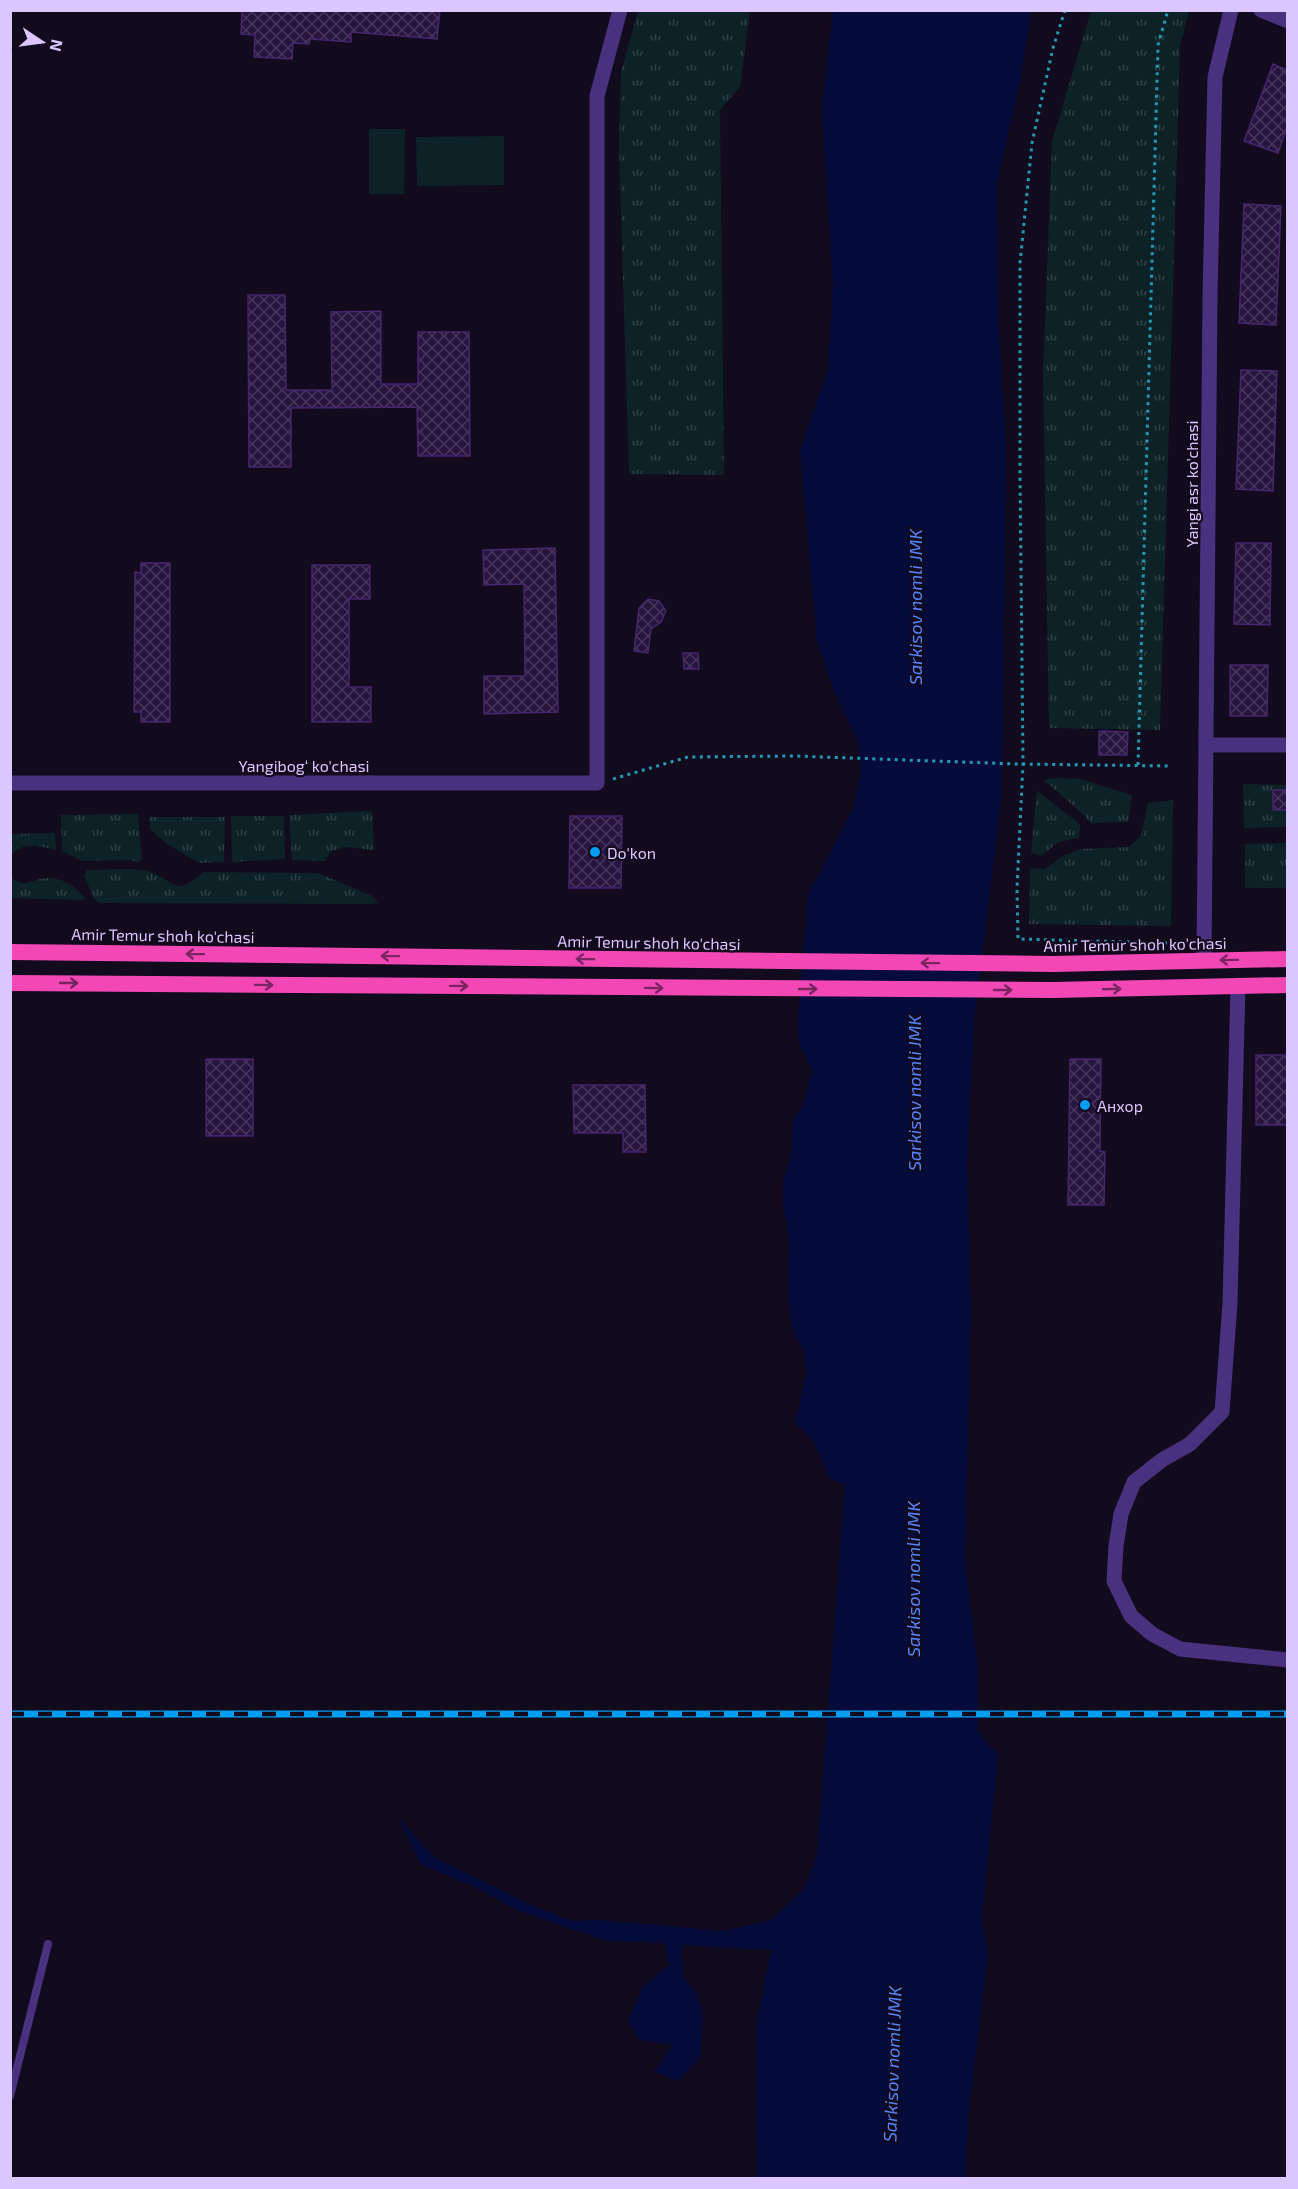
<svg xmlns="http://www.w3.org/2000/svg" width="1298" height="2189" font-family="'Exo 2',sans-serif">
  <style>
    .grass { fill: url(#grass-tufts) }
    .park { fill: #0d2227 }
    .water { fill: #050b3b }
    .building { fill: url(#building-cross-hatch); stroke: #45256d; stroke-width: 1.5 }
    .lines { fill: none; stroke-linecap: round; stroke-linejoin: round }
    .path { stroke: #2499b5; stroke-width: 3; stroke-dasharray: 3 4.5; stroke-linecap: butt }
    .service { stroke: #48327f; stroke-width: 8 }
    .minor { stroke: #48327f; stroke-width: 15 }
    .tertiary { stroke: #48327f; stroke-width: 15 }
    .trunk { stroke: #f447b6; stroke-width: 16 }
    .rail-casing { stroke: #009df1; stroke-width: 7 }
    .rail { stroke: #120a1d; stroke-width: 4.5; stroke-dasharray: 14; stroke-linecap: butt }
    .oneway { stroke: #782562 }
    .poi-dot { fill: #009df1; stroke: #120a1d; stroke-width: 2 }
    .labels { text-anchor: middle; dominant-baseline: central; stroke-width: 4.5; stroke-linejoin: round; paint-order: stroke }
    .street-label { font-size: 16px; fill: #dbc6ff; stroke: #120a1d }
    .poi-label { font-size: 16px; fill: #dbc6ff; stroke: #120a1d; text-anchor: start }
    .water-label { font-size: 18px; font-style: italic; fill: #5485ff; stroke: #120a1d }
  </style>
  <defs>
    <pattern id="grass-tufts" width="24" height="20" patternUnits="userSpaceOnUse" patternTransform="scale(1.5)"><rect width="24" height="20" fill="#0d2227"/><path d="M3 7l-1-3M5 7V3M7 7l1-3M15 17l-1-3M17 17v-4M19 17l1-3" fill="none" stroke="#304147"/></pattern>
    <pattern id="building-cross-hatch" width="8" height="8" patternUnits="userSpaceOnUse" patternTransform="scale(1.5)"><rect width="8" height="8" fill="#28153f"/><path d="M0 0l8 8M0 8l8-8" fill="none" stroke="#47365c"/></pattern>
  </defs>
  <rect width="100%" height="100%" fill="#120a1d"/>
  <g class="grass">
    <polygon points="638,11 750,11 740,87 720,110 724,475 629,474 619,148 621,72"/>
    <polygon points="1091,11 1189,11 1180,47 1160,730 1049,728 1043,374 1052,142"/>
    <polygon points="1059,778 1080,779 1132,795 1128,822 1090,823 1086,817 1044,780"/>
    <polygon points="1243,784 1287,785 1287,827 1244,828"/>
    <polygon points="1037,791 1080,824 1079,838 1059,842 1042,855 1031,853"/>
    <polygon points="1173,800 1171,926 1029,924 1030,868 1045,869 1063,856 1081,849 1129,847 1141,836 1148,803"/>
    <polygon points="372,811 374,850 345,847 331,851 325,861 292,860 289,815"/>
    <polygon points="138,814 142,860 137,862 130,860 83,861 62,851 61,815"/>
    <polygon points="231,816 284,816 285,859 232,862"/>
    <polygon points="149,817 225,817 224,862 200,863 167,844 150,829"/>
    <path d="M55,833l1,17c-17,-4 -32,-9 -45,5v-21z"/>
    <polygon points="1287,843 1287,888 1245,888 1245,844"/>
    <path d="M131,869c6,1 13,1 19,3 29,11 24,25 54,0l114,1 54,23 6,6 -4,2 -275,-1 -6,-6 -9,-22 3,-5z"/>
    <path d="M11,877c15,13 19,2 35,1 16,-1 32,9 40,22l-75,-2z"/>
  </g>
  <g class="park">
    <polygon points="369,129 405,129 404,194 369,194"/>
    <polygon points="504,136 504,185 417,186 416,137"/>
  </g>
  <polygon class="water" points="833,11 1031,11 1021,78 997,183 998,314 1006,449 1002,792 974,1022 967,1163 971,1311 965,1561 978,1668 978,1732 998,1755 982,1918 988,1955 968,2118 966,2178 757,2178 756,2027 771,1950 682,1945 683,1975 699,1998 703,2019 700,2058 678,2081 654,2072 672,2045 639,2040 628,2020 643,1987 669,1965 665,1943 608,1941 559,1925 518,1910 473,1886 421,1865 398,1817 434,1857 533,1906 572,1921 599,1920 723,1931 770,1920 803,1890 817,1856 845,1485 830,1479 813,1441 795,1423 806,1374 804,1353 792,1329 788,1294 789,1244 787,1223 783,1207 783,1183 792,1150 793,1120 804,1103 812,1069 799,1043 798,1024 808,894 853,809 861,774 858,742 834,692 817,641 800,451 828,369 833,286 822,108"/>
  <g class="building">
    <polygon points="242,10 440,10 437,39 351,32 351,42 310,39 309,44 293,43 292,59 254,57 255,35 241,34"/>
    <polygon points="1273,64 1287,70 1287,127 1278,153 1244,141"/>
    <polygon points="1244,204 1281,206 1276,325 1239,323"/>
    <polygon points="248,295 285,295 286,390 332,390 331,312 381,311 381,384 418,384 418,332 469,332 470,456 418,456 417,407 291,408 291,467 249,467"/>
    <polygon points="1241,370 1277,371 1273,491 1236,489"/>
    <polygon points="1236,543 1271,543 1270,625 1234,624"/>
    <polygon points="555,548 558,712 484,714 484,676 525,676 524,584 484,585 483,550"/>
    <polygon points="141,563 170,563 170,722 141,722 141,712 134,712 135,572 141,573"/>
    <polygon points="312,565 370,565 370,599 349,599 349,687 371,687 371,722 312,722"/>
    <polygon points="648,599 659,601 666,611 661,622 651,629 648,653 634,651 639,608"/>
    <polygon points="683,653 698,653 699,669 684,669"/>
    <polygon points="1230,665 1268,665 1267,716 1230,716"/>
    <polygon points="1099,731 1128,732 1127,755 1099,755"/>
    <rect x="1273" y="790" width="14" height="20"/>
    <polygon points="570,816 622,816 621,888 569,888"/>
    <rect x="1256" y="1055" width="31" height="70"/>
    <rect x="206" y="1059" width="47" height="77"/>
    <polygon points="1070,1059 1101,1059 1100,1151 1105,1152 1104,1205 1068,1205"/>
    <polygon points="573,1085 645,1085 646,1152 623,1152 623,1133 574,1133"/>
  </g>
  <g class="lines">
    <g class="path">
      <polyline points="1065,10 1053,48 1032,143 1020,263 1020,473 1023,764 1017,888 1018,939 1170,943"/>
      <polyline points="1138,765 1158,45 1168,10"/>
      <polyline points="613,779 688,757 795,756 1017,764 1171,766"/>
    </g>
    <polyline class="service" points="10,2096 48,1944"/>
    <g class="minor">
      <polyline points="1261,10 1288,21"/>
      <polyline points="1207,745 1288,745"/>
      <polyline points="10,783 597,783 597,96 620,10"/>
      <polyline points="1238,985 1230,1303 1222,1412 1190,1444 1162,1460 1134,1482 1121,1514 1116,1546 1114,1581 1131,1616 1152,1634 1180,1649 1288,1660"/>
    </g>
    <polyline class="tertiary" points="1204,960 1210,295 1215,77 1231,10"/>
    <g class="trunk">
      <polyline points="10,952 1052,964 1288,959"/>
      <polyline points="10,983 1053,990 1288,985"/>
    </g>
    <defs>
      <polyline id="rail" points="10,1714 1288,1714"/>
    </defs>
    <use href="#rail" class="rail-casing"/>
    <use href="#rail" class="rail"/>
  </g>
  <defs><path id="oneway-shaft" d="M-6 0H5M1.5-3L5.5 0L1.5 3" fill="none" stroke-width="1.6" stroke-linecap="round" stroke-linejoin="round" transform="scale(1.5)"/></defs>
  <g class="oneway">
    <use href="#oneway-shaft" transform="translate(195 954) rotate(-179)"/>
    <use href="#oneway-shaft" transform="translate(390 956) rotate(-179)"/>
    <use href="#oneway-shaft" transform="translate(585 959) rotate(-179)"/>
    <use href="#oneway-shaft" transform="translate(1229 960) rotate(179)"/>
    <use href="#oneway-shaft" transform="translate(930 963) rotate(-179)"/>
    <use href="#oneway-shaft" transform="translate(69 983)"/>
    <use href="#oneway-shaft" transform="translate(264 985) rotate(1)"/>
    <use href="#oneway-shaft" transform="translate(459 986) rotate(1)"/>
    <use href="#oneway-shaft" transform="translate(654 988) rotate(1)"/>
    <use href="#oneway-shaft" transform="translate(808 989)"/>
    <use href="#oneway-shaft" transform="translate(1112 989) rotate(-2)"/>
    <use href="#oneway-shaft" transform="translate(1003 990)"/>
  </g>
  <g class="poi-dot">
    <circle cx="595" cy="852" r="6"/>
    <circle cx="1085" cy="1105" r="6"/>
  </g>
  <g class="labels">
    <g class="street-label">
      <text transform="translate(1191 484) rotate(-90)">Yangi asr ko'chasi</text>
      <text x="304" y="765">Yangibog‘ ko'chasi</text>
      <text transform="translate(163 935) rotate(1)">Amir Temur shoh ko'chasi</text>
      <text transform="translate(649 942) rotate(1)">Amir Temur shoh ko'chasi</text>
      <text transform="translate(1135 944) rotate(-1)">Amir Temur shoh ko'chasi</text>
    </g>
    <g class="poi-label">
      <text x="607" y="852">Do'kon</text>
      <text x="1097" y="1105">Анхор</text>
    </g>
    <g class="water-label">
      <text transform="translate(915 607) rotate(-90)">Sarkisov nomli JMK</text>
      <text transform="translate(914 1093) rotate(-90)">Sarkisov nomli JMK</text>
      <text transform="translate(913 1579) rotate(-90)">Sarkisov nomli JMK</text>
      <text transform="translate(892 2064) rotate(-88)">Sarkisov nomli JMK</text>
    </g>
  </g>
  <rect width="1298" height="2189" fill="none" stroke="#dbc6ff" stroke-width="24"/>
  <g transform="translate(42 42) rotate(103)" stroke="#120a1d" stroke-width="4.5" paint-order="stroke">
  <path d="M0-4.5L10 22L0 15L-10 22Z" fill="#dbc6ff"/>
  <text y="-9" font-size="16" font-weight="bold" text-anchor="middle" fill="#dbc6ff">N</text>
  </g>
</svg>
